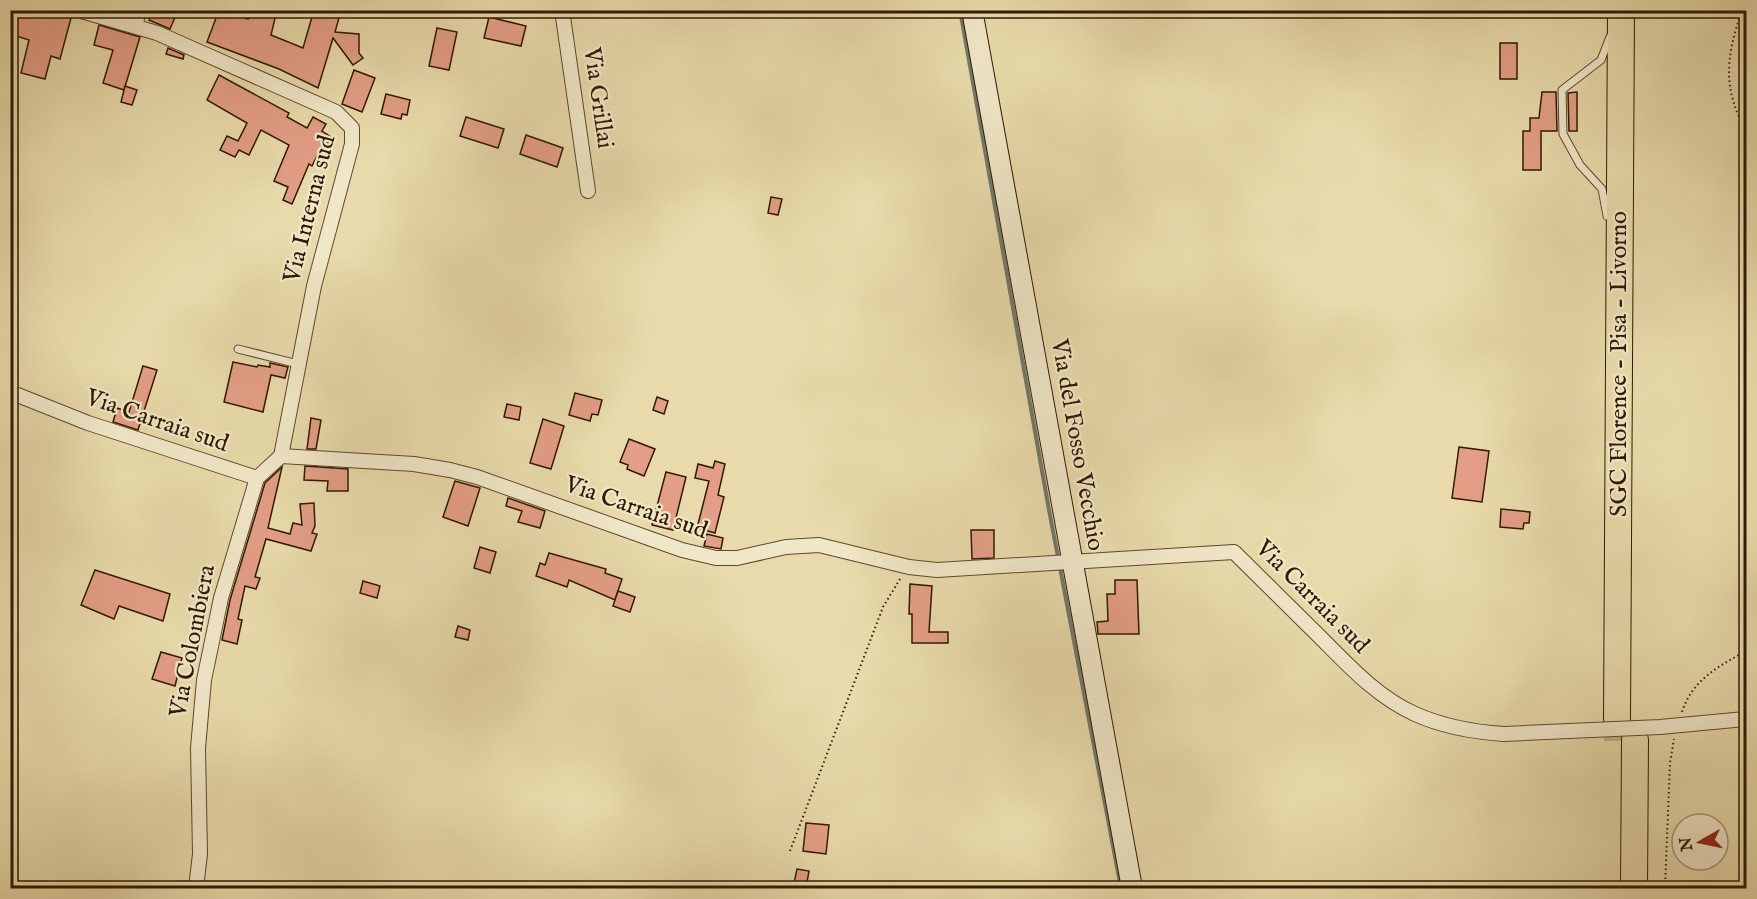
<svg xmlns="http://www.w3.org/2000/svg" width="1757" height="899" font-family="'IM FELL English',serif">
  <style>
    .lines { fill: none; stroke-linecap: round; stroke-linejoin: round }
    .stream { stroke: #72786d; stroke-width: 4 }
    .building { fill: #e39e85; stroke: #301901; stroke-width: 1.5 }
    .highway-tunnel { stroke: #c3b388; stroke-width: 26; stroke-dasharray: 26 13; stroke-linecap: butt }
    .lane-casing { stroke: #5e492b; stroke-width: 9 }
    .street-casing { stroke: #5e492b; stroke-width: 16 }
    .secondary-casing { stroke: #301901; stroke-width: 22 }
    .highway-casing { stroke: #301901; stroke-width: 28 }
    .path { stroke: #301901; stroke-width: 2; stroke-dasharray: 1.5 3; stroke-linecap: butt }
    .lane { stroke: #f0e7c8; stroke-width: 7 }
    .street { stroke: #f0e7c8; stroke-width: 14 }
    .secondary { stroke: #f0e7c8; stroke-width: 20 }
    .highway { stroke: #e8daaa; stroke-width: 26 }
    .street-bridge-casing { stroke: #5e492b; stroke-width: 16; stroke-linecap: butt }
    .street-bridge { stroke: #f0e7c8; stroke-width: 14 }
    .labels { text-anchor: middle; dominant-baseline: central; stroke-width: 4.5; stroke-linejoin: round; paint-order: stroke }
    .street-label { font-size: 24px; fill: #301901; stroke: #f0e7c8 }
  </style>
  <rect width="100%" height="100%" fill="#e8daaa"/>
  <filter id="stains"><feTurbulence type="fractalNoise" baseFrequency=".00333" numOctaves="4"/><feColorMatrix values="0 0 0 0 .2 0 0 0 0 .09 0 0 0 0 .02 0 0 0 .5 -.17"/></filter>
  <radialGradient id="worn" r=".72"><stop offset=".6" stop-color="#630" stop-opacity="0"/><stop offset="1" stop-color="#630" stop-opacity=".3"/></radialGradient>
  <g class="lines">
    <polyline class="stream" points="960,10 1049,510 1121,888"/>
  </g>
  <g class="building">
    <polygon points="10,10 43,10 71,18 60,59 51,56 45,79 21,73 29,40 10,34"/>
    <polygon points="153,10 178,10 170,29 149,20"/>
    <polygon points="219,10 248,19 250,10 277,10 271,35 303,48 314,10 320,10 339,18 335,32 359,34 359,53 363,58 353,65 333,38 318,88 279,69 207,42"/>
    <polygon points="489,17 526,26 521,46 484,38"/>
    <polygon points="99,25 140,37 124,90 103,83 113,50 94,45"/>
    <polygon points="437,28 457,32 449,70 429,66"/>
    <rect x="1500" y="43" width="17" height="36"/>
    <polygon points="168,48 184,55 183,59 166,54"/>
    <polygon points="354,70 375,78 362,112 342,104"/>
    <polygon points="219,75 289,113 287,117 307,128 313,117 326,124 322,131 331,137 321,156 318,154 312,166 309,164 292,204 283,200 288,187 274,181 289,145 261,130 249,155 239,150 235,157 220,150 227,136 238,141 247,123 207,100"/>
    <polygon points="125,86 137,90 132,105 121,102"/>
    <polygon points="1542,92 1556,92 1557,131 1541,131 1541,170 1523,170 1523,131 1530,131 1530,118 1539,118"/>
    <polygon points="1577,92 1577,131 1569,131 1568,93"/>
    <polygon points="386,94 410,100 407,115 402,114 401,119 381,114"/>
    <polygon points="466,117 504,129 498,148 460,136"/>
    <polygon points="526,135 563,148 557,167 520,154"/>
    <polygon points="771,197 782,199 778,215 768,213"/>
    <polygon points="233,362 257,367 258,365 270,367 270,363 288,367 285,378 271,375 263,412 224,402"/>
    <polygon points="143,366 157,370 138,430 113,422 117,408 129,412"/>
    <polygon points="575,393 602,400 598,415 592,414 590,421 569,415"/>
    <polygon points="657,397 668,401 664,414 653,410"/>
    <polygon points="507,404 521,407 519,420 504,417"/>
    <polygon points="311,418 321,420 316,449 307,449"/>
    <polygon points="543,419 564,426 551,469 530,463"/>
    <polygon points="629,439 655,449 644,476 627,469 628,465 620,462"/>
    <polygon points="1459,447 1489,451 1482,502 1452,498"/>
    <polygon points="715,461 725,464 718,495 724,497 715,533 697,528 709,481 695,478 698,464 713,468"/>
    <polygon points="305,466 348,469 348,491 327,491 328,481 304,480"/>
    <polygon points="282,467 268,528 290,534 293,523 302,525 300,504 314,503 315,526 312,533 317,534 311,551 266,539 255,577 260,578 256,589 245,586 238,619 242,620 237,644 222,640 230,600 265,483"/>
    <polygon points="666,472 686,477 673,530 652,525"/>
    <polygon points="455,481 480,488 468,526 443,517"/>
    <polygon points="508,498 545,511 540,528 518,522 522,511 506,506"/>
    <polygon points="1501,509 1530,512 1529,523 1524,523 1523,529 1500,527"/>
    <polygon points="971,530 994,530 994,558 972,559"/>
    <polygon points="707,534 723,538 721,549 704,546"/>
    <polygon points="480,547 496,552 490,573 474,568"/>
    <polygon points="549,553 606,569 605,573 622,579 615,600 569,580 567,587 536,576 540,563 545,565"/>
    <polygon points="95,570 170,594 163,621 119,606 114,619 81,605"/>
    <polygon points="1115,580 1137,580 1139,634 1098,634 1097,622 1108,621 1107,594 1115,594"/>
    <polygon points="363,581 380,586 377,598 360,593"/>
    <polygon points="910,584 932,586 929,632 948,632 948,643 912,643 912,614 909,614"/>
    <polygon points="618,591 635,597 630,612 613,606"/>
    <polygon points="458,626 470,630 468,640 455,637"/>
    <polygon points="161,652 182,658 175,686 152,679"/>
    <polygon points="806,823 829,825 826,854 803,851"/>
    <polygon points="797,869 809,871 806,888 793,888"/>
  </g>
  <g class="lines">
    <polyline class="highway-tunnel" points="1617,741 1617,718"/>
    <defs>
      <g id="lane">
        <polyline points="1607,216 1602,189 1580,165 1563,134 1562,90 1601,60 1610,37"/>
        <polyline points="238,349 298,364"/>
      </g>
      <g id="street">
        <polyline points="78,10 157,33 336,112 352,128 352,144 314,286 281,456"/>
        <polyline points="562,10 588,191"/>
        <polyline points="136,26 138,10"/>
        <path d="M10,392l78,31 169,55 24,-22 133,8 36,6 27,7 205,73 34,8h21l49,-11 33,-2 90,22 28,3 297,-18c28,28 57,56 85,84 29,29 58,61 96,78 29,13 58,18 89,20"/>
        <polyline points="196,888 200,854 198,748 204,680 221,598 257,478"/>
      </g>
      <polyline id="secondary" points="972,10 1132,888"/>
      <g id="highway">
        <polyline points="1617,718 1621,10"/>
        <polyline points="1634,888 1635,740"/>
      </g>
    </defs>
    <use href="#lane" class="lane-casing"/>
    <use href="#street" class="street-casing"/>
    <use href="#secondary" class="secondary-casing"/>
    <use href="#highway" class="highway-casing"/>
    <g class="path">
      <path d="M1742,10c-16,47 -20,77 4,121"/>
      <path d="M1682,712c10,-32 37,-46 64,-61"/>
      <polyline points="790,851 883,607 900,579"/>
      <polyline points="1665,888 1670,763 1674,739"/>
    </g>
    <use href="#lane" class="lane"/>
    <use href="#street" class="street"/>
    <use href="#secondary" class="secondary"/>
    <use href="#highway" class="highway"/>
    <defs>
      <polyline id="street-bridge" points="1504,734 1660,727 1745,719"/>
    </defs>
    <use href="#street-bridge" class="street-bridge-casing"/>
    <use href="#street-bridge" class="street-bridge"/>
  </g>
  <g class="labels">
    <g class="street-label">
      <text transform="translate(598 98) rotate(82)">Via Grillai</text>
      <text transform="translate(310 209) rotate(-76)">Via Interna sud</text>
      <text transform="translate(1619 364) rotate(-90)">SGC Florence - Pisa - Livorno</text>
      <text transform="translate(157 421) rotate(19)">Via Carraia sud</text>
      <text transform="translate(1077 445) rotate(80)">Via del Fosso Vecchio</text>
      <text transform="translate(636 508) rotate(19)">Via Carraia sud</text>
      <text transform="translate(1312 597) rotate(45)">Via Carraia sud</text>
      <text transform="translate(193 641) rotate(-79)">Via Colombiera</text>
    </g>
  </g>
  <rect width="1757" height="899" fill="none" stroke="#e8daaa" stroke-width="36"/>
  <rect x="12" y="12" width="1733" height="875" fill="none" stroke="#301901" stroke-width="3"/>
  <rect x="18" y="18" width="1721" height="863" fill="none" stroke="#301901" stroke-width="1.5"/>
  <g transform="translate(1700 842) rotate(261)"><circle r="28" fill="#f0e7c8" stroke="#a39578" stroke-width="1.5"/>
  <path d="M0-4.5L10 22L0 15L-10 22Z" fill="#8f2418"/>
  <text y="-9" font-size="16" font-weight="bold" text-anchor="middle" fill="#301901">N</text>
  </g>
  <rect width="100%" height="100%" filter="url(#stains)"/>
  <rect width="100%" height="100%" fill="url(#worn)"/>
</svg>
